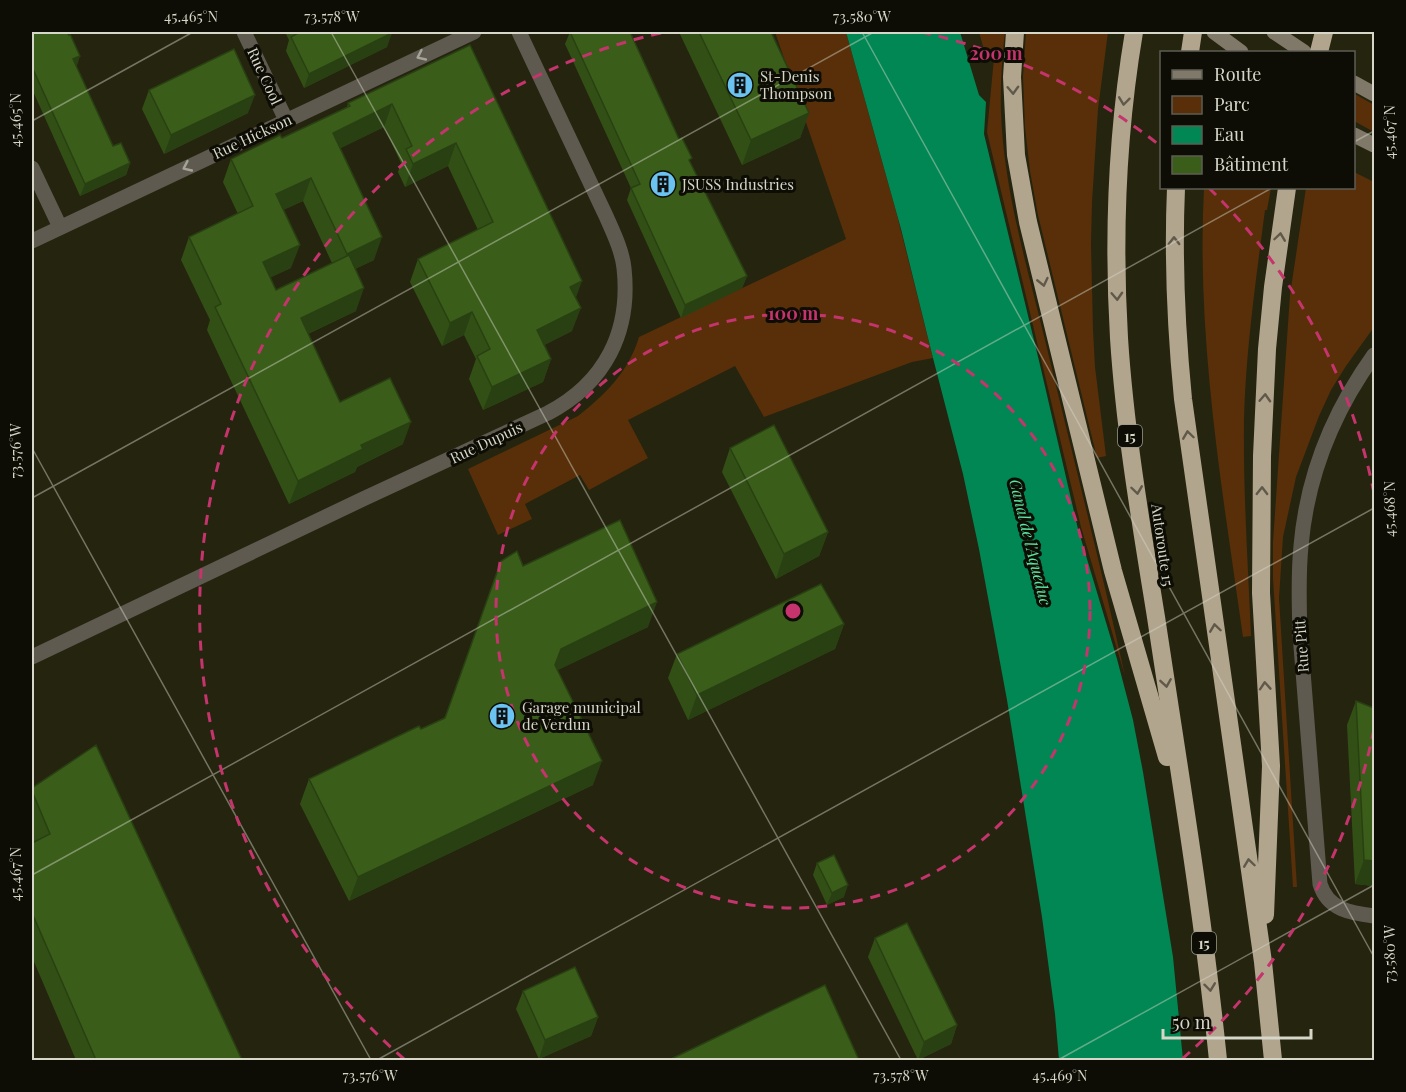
<svg xmlns="http://www.w3.org/2000/svg" width="1406" height="1092" font-family="'Playfair Display',serif">
  <style>
    .green { fill: #582f09 }
    .water { fill: #018753 }
    .lines { fill: none; stroke-linecap: round; stroke-linejoin: round }
    .street { stroke: #5f5a50; stroke-width: 15 }
    .secondary { stroke: #807869; stroke-width: 15 }
    .highway { stroke: #b2a58e; stroke-width: 18 }
    .wall { fill: #325016; fill-rule: evenodd }
    .shaded-wall { fill: #294112 }
    .building { fill: #3a5d1a; stroke: #294112; stroke-width: 1.5 }
    .oneway { stroke: #a6a499 }
    .oneway2 { stroke: #60594a }
    .ticks { fill: none; stroke: #d6d6c9; stroke-width: 1.5; stroke-opacity: 0.45 }
    .ring { fill: none; stroke: #c5346c; stroke-width: 3; stroke-dasharray: 10 8 }
    .labels { text-anchor: middle; dominant-baseline: central; stroke-width: 6; stroke-linejoin: round; paint-order: stroke }
    .shield { fill: #0d0d05; stroke: #9a9a8e; stroke-width: 1.5 }
    .shield-label { font-size: 14px; font-weight: bold; fill: #d6d6c9 }
    .street-label { font-size: 15px; fill: #d6d6c9; stroke: #0d0d05 }
    .poi-label { font-size: 15px; fill: #d6d6c9; stroke: #0d0d05; text-anchor: start }
    .water-label { font-size: 16px; font-style: italic; fill: #5be7a0; stroke: #0d0d05 }
    .centre { fill: #c5346c; stroke: #0d0d05; stroke-width: 3 }
    .ring-label { font-size: 18px; text-anchor: middle; font-weight: bold; fill: #c5346c; stroke: #0d0d05; stroke-width: 6; stroke-linejoin: round; paint-order: stroke }
    .neatline { fill: none; stroke: #d6d6c9; stroke-width: 2 }
    .ticks-label { font-size: 15px; text-anchor: middle; fill: #d6d6c9 }
  </style>
  <rect width="100%" height="100%" fill="#25240f"/>
  <g class="green">
    <path d="M775,32h71l51,183 36,143 -21,4 -148,55 -29,-51 -107,54 20,38 -59,32 -9,-15 -55,29 7,15 -34,16 -30,-66 110,-53c27,-21 51,-45 61,-79l207,-98z"/>
    <path d="M979,32h26c-3,26 -5,54 -4,81 3,76 25,150 43,223 27,113 56,226 81,340l-44,-149 -94,-395 7,-74 -8,-1z"/>
    <polygon points="1026,32 1108,32 1098,109 1092,202 1091,244 1093,330 1095,367 1106,456 1097,458 1038,215 1030,171 1025,127 1023,77"/>
    <polygon points="1355,94 1374,105 1374,132 1354,121"/>
    <polygon points="1354,172 1374,182 1374,327 1346,366 1331,390 1319,416 1296,477 1283,537 1279,598 1297,887 1293,887 1273,579 1273,542 1290,295 1306,188 1354,188"/>
    <path d="M1204,188h67l-4,22h-2c-9,69 -19,139 -21,208 -1,73 4,146 7,218l-8,1c-21,-149 -47,-299 -39,-449z"/>
  </g>
  <polygon class="water" points="846,32 960,32 979,95 986,102 984,134 1040,365 1078,529 1117,659 1133,720 1143,772 1173,957 1183,1060 1059,1060 1055,1014 1042,917 1007,700 979,549 963,474 933,358 901,229"/>
  <g class="lines">
    <g class="street">
      <polyline points="244,32 286,120"/>
      <polyline points="32,168 60,227"/>
      <polyline points="32,241 474,32"/>
      <path d="M1374,355c-41,57 -67,121 -73,191 -3,29 -2,59 -1,88l20,250c8,26 31,29 54,32"/>
      <path d="M32,657l331,-158 185,-86c57,-30 83,-81 76,-145 -2,-18 -11,-36 -18,-52l-87,-184"/>
    </g>
    <g class="secondary">
      <polyline points="1214,32 1241,52"/>
      <polyline points="1274,32 1304,52"/>
      <polyline points="1354,83 1374,94"/>
      <polyline points="1354,135 1374,145"/>
    </g>
    <g class="highway">
      <polyline points="1015,32 1012,77 1016,155 1028,222 1113,571 1167,757"/>
      <path d="M1134,32c-17,101 -21,204 -15,306 6,93 22,186 37,279 22,147 47,295 62,443"/>
      <polyline points="1190,52 1193,32"/>
      <polyline points="1319,52 1324,32"/>
      <path d="M1176,188c-3,70 0,140 7,211l80,563 10,98"/>
      <polyline points="1265,915 1271,766 1261,593 1262,456 1267,349 1273,287 1287,188"/>
    </g>
  </g>
  <g class="wall">
    <polygon points="32,32 76,66 113,146 130,163 126,175 80,196 32,89"/>
    <polygon points="285,32 391,32 387,47 304,88 286,51 289,40"/>
    <polygon points="570,32 690,162 747,276 742,288 681,318 627,200 631,188 565,44"/>
    <polygon points="679,32 771,32 809,113 800,138 742,165"/>
    <path d="M470,45l106,253 -4,33 -28,14 7,14 -8,23 -60,28 -14,-31 7,-20 -12,-24 -22,11 -32,-64 8,-23 60,-29 -30,-64 -43,21 -7,-15 3,-9 -17,-36 -44,21 34,112 -19,9 1,42 -48,23 32,68 63,42 -46,23 -2,5 -66,32 -82,-174 3,-10 -29,-60 8,-23 49,-23 -15,-32 8,-23 51,-21 65,-31 1,-4zM303,201l29,62 -56,27 -6,-13 21,-9 -8,-58z"/>
    <polygon points="149,90 248,113 164,154 142,109"/>
    <polygon points="730,448 828,532 819,556 776,579 722,472"/>
    <polygon points="523,566 648,627 557,670 593,785 349,901 300,804 309,779 421,729 444,718"/>
    <polygon points="844,624 835,649 688,720 668,678 677,654"/>
    <polygon points="1356,701 1374,886 1355,884 1347,725"/>
    <polygon points="32,788 242,1060 76,1060 32,957 32,843 34,842 32,836"/>
    <polygon points="817,863 844,897 827,905 813,875"/>
    <polygon points="875,938 957,1025 951,1044 918,1060 868,957"/>
    <polygon points="523,991 598,1017 591,1036 539,1059 516,1009"/>
  </g>
  <g class="shaded-wall">
    <polygon points="392,33 387,47 304,88 309,74"/>
    <polygon points="80,56 76,69 73,59"/>
    <polygon points="255,95 248,113 164,154 171,135"/>
    <polygon points="392,104 384,127 325,156 333,133"/>
    <polygon points="809,113 800,138 742,165 751,140"/>
    <polygon points="456,143 448,166 405,187 413,164"/>
    <polygon points="130,163 126,175 80,196 85,184"/>
    <polygon points="311,178 303,201 268,217 276,194"/>
    <polygon points="382,237 374,260 338,277 347,254"/>
    <polygon points="300,245 291,268 255,285 263,262"/>
    <polygon points="747,276 742,288 681,318 685,305"/>
    <polygon points="582,281 574,303 570,287"/>
    <polygon points="364,288 356,311 292,341 301,318"/>
    <polygon points="581,308 572,331 529,353 537,330"/>
    <polygon points="472,312 464,335 442,346 450,323"/>
    <polygon points="551,359 543,382 483,410 492,387"/>
    <polygon points="411,422 403,444 357,467 355,472 289,504 298,481 361,445"/>
    <polygon points="828,532 819,556 776,579 784,554"/>
    <polygon points="657,602 648,627 552,673 561,649"/>
    <polygon points="844,624 835,649 688,720 697,695"/>
    <polygon points="602,761 593,785 349,901 358,877"/>
    <polygon points="1364,860 1374,861 1374,886 1355,884"/>
    <polygon points="848,885 844,897 827,905 832,893"/>
    <polygon points="598,1017 591,1036 539,1059 545,1040"/>
    <polygon points="957,1025 951,1044 918,1060 924,1042"/>
  </g>
  <g class="building">
    <polygon points="32,32 67,32 69,35 70,34 80,56 73,59 113,146 121,143 130,163 85,184 32,67"/>
    <polygon points="297,32 391,32 392,33 309,74 291,37 298,33"/>
    <polygon points="570,32 630,32 679,139 682,138 692,158 689,160 747,276 685,305 631,188 640,184"/>
    <polygon points="699,32 771,32 809,113 751,140"/>
    <polygon points="470,45 582,281 570,287 581,308 537,330 551,359 492,387 477,356 490,349 472,312 450,323 418,259 493,222 456,143 413,164 406,149 412,146 392,104 333,133 382,237 347,254 311,178 276,194 300,245 263,262 276,290 349,255 364,288 301,318 340,402 390,378 411,422 361,445 363,449 298,481 215,307 221,304 189,237 253,206 231,159 280,135 282,138 350,106 348,103"/>
    <polygon points="234,49 255,95 171,135 149,90"/>
    <polygon points="774,425 828,532 784,554 730,448"/>
    <polygon points="620,520 657,602 561,649 555,665 602,761 358,877 309,779 419,726 421,729 445,718 501,561 517,551 523,566"/>
    <polygon points="821,584 844,624 697,695 677,654"/>
    <polygon points="1356,701 1374,708 1374,861 1364,860"/>
    <polygon points="96,745 242,1060 157,1060 157,1059 154,1060 96,1060 32,913 32,843 50,834 32,791 32,788"/>
    <polygon points="834,855 848,885 832,893 817,863"/>
    <polygon points="907,923 957,1025 924,1042 875,938"/>
    <polygon points="575,967 598,1017 545,1040 523,991"/>
    <polygon points="825,985 859,1060 669,1060"/>
  </g>
  <defs><path id="oneway-chevron" d="M-2-3.5L2.5 0L-2 3.5" fill="none" stroke-width="1.6" stroke-linecap="round" stroke-linejoin="round" transform="scale(1.5)"/></defs>
  <g class="oneway">
    <use href="#oneway-chevron" transform="translate(421 56) rotate(155)"/>
    <use href="#oneway-chevron" transform="translate(187 167) rotate(155)"/>
  </g>
  <g class="oneway2">
    <use href="#oneway-chevron" transform="translate(1013 90) rotate(88)"/>
    <use href="#oneway-chevron" transform="translate(1124 101) rotate(97)"/>
    <use href="#oneway-chevron" transform="translate(1280 237) rotate(-82)"/>
    <use href="#oneway-chevron" transform="translate(1174 241) rotate(-90)"/>
    <use href="#oneway-chevron" transform="translate(1043 282) rotate(77)"/>
    <use href="#oneway-chevron" transform="translate(1117 296) rotate(87)"/>
    <use href="#oneway-chevron" transform="translate(1265 398) rotate(-87)"/>
    <use href="#oneway-chevron" transform="translate(1188 435) rotate(-98)"/>
    <use href="#oneway-chevron" transform="translate(1137 490) rotate(82)"/>
    <use href="#oneway-chevron" transform="translate(1262 491) rotate(-89)"/>
    <use href="#oneway-chevron" transform="translate(1215 628) rotate(-98)"/>
    <use href="#oneway-chevron" transform="translate(1166 683) rotate(81)"/>
    <use href="#oneway-chevron" transform="translate(1265 686) rotate(-94)"/>
    <use href="#oneway-chevron" transform="translate(1249 863) rotate(-98)"/>
    <use href="#oneway-chevron" transform="translate(1210 987) rotate(83)"/>
  </g>
  <path class="ticks" d="M331,32l570,1028M862,32l512,925M32,121l161,-89M1354,142l20,-11M32,448l339,612M32,498l842,-466M32,875l1240,-687M377,1060l997,-552M1058,1060l316,-175"/>
  <g class="ring">
    <circle cx="793" cy="611" r="297"/>
    <path d="M1374 729A593 593 0 0 1 1182 1059M404 1059A593 593 0 0 1 665 32M921 32A593 593 0 0 1 1158 144M1209 188A593 593 0 0 1 1374 493"/>
  </g>
  <defs>
    <symbol id="building-disc" viewBox="-11 -11 22 22"><circle r="9.5" fill="#6ac3f1" stroke="#0d0d05"/><path d="M-4-6H4V6H1V3H-1V6H-4ZM-2.5-4.3h1.7v1.8h-1.7ZM.8-4.3h1.7v1.8H.8ZM-2.5-1h1.7V.8h-1.7ZM.8-1h1.7V.8H.8Z" fill="#111"/></symbol>
  </defs>
  <g fill-rule="evenodd">
    <use href="#building-disc" x="725" y="70" width="30" height="30"/>
    <use href="#building-disc" x="648" y="169" width="30" height="30"/>
    <use href="#building-disc" x="487" y="701" width="30" height="30"/>
  </g>
  <g class="labels">
    <g class="shield">
      <rect x="1118" y="425" width="24" height="22" rx="4.5"/>
      <rect x="1192" y="932" width="24" height="22" rx="4.5"/>
    </g>
    <g class="shield-label">
      <text x="1130" y="436">15</text>
      <text x="1204" y="943">15</text>
    </g>
    <g class="street-label">
      <text transform="translate(265 76) rotate(65)">Rue Cool</text>
      <text transform="translate(252 136) rotate(-25)">Rue Hickson</text>
      <text transform="translate(486 442) rotate(-25)">Rue Dupuis</text>
      <text transform="translate(1163 545) rotate(82)">Autoroute 15</text>
      <text transform="translate(1301 646) rotate(-94)">Rue Pitt</text>
    </g>
    <g class="poi-label">
      <text x="760" y="76">St-Denis<tspan x="760" dy="17">Thompson</tspan></text>
      <text x="682" y="184">JSUSS Industries</text>
      <text x="522" y="707">Garage municipal<tspan x="522" dy="17">de Verdun</tspan></text>
    </g>
    <g class="water-label">
      <text transform="translate(1031 542) rotate(76)">Canal de l'Aqueduc</text>
    </g>
  </g>
  <circle cx="793" cy="611" r="9" class="centre"/>
  <g class="ring-label">
    <text x="996" y="60">200 m</text>
    <text x="793" y="320">100 m</text>
  </g>
  <rect width="1406" height="1092" fill="none" stroke="#0d0d05" stroke-width="66"/>
  <rect x="1160" y="51" width="195" height="138" fill="#0d0d05" stroke="#5d5d53" stroke-width="1.5"/>
  <rect x="1172" y="70" width="30" height="9" fill="#807869" stroke="#5d5d53" stroke-width="1.5"/>
  <text x="1214" y="81" font-size="18" fill="#d6d6c9">Route</text>
  <rect x="1172" y="96" width="30" height="18" fill="#582f09" stroke="#5d5d53" stroke-width="1.5"/>
  <text x="1214" y="111" font-size="18" fill="#d6d6c9">Parc</text>
  <rect x="1172" y="126" width="30" height="18" fill="#018753" stroke="#5d5d53" stroke-width="1.5"/>
  <text x="1214" y="141" font-size="18" fill="#d6d6c9">Eau</text>
  <rect x="1172" y="156" width="30" height="18" fill="#3a5d1a" stroke="#5d5d53" stroke-width="1.5"/>
  <text x="1214" y="171" font-size="18" fill="#d6d6c9">Bâtiment</text>
  <path d="M1163 1029v9h148v-9" fill="none" stroke="#d6d6c9" stroke-width="3"/>
  <text x="1172" y="1029" font-size="18" fill="#d6d6c9" stroke="#0d0d05" stroke-width="4.5" paint-order="stroke">50 m</text>
  <rect x="33" y="33" width="1340" height="1026" class="neatline"/>
  <g class="ticks-label">
    <text x="191" y="22">45.465°N</text>
    <text x="332" y="22">73.578°W</text>
    <text x="862" y="22">73.580°W</text>
    <text transform="translate(16 120) rotate(-90)" y="5">45.465°N</text>
    <text transform="translate(1390 132) rotate(-90)" y="5">45.467°N</text>
    <text transform="translate(16 451) rotate(-90)" y="5">73.576°W</text>
    <text transform="translate(1390 509) rotate(-90)" y="5">45.468°N</text>
    <text transform="translate(16 874) rotate(-90)" y="5">45.467°N</text>
    <text transform="translate(1390 954) rotate(-90)" y="5">73.580°W</text>
    <text x="370" y="1081">73.576°W</text>
    <text x="901" y="1081">73.578°W</text>
    <text x="1060" y="1081">45.469°N</text>
  </g>
</svg>
